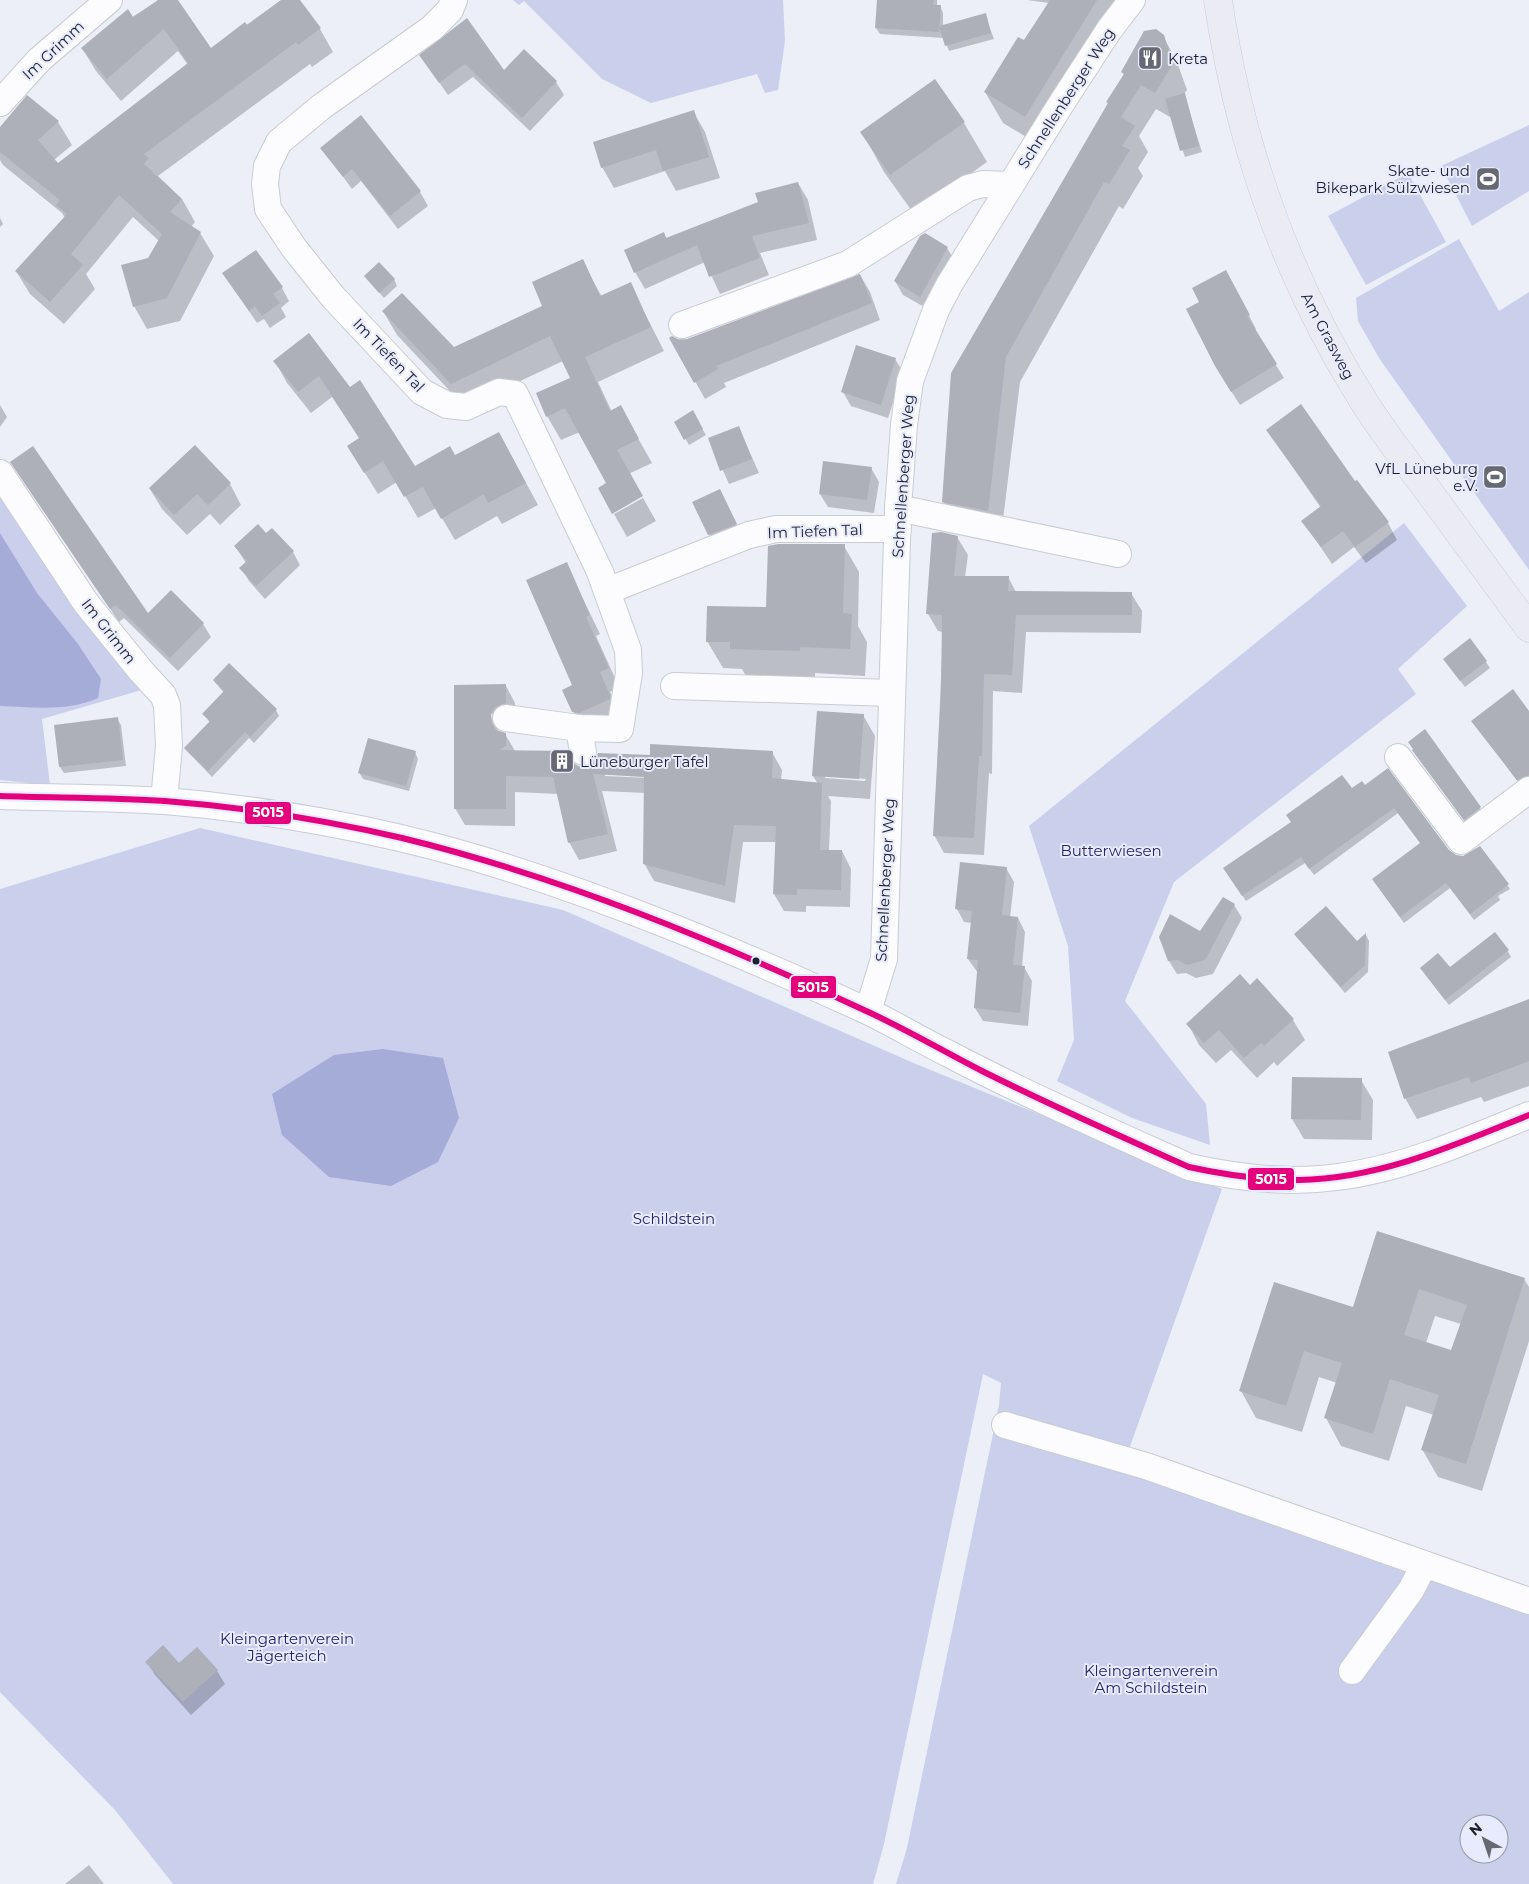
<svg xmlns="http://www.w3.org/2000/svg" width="1529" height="1884" font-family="Montserrat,sans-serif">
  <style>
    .green { fill: #cacfeb; fill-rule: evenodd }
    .water { fill: #a5acd8 }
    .shadow { fill: #0003; fill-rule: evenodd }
    .building { fill: #adafb9; fill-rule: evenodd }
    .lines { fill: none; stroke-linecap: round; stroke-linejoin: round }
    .minor-casing { stroke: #c9cbd5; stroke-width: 28 }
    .major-casing { stroke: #cbccd2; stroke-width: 29 }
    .minor { stroke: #fcfcfe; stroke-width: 26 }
    .major { stroke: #ebecf3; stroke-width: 28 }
    .bus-1-casing { stroke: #e7ebfd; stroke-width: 10 }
    .bus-1 { stroke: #e5007d; stroke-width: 6 }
    .bus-dot { fill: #1e202b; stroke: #e7ebfd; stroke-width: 2 }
    .labels { text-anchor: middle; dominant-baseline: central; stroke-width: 4; stroke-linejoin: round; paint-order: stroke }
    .street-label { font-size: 15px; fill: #1e202b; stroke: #e7ebfd }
    .poi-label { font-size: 15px; fill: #1e202b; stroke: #e7ebfd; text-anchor: start }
    .park-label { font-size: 15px; fill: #25266b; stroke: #e7ebfd }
    .line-badge { stroke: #e7ebfd; stroke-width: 2 }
    .badge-label { font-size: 14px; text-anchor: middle; font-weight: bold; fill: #fff }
  </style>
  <rect width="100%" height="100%" fill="#eceef8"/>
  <g class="green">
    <polygon points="513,0 783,0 785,41 778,90 765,93 757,74 651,103 602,79 524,1 519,5"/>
    <polygon points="1529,125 1529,191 1472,226 1441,166"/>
    <polygon points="1408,173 1446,242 1366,285 1328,216"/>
    <polygon points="1459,239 1499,311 1529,292 1529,570 1379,358 1358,321 1356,298"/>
    <polygon points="0,486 145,689 42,719 50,785 0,780"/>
    <polygon points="1404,523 1467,606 1398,669 1416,694 1174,882 1125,1001 1206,1104 1210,1145 1132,1118 1057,1081 1074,1040 1068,946 1029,826"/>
    <path d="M200,828l363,82 353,154 306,125 -94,263 401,144v288h-633l11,-36 92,-443 2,-22 -18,-9 -99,470 -11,40h-700l-58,-74 -115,-118v-803zM1469,1824h30v30h-30z"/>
  </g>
  <g class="water">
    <path d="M0,533l37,60 41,51 23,35 -3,19c-32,14 -64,9 -98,8z"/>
    <polygon points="383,1049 443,1058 459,1118 438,1162 391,1186 329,1177 282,1135 272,1094 334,1055"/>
  </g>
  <g class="shadow">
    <polygon points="160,0 177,0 211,50 282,0 298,0 320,29 333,52 312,67 310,64 158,176 182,199 195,222 191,227 200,233 214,256 180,321 147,329 134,306 149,259 159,241 133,217 86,274 95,289 64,324 30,294 16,271 65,218 62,213 3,165 0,160 0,130 28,97 58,122 72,145 54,160 58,165 188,65 178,51 121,101 96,71 82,48"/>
    <polygon points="878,0 937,0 937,6 940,6 943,13 943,27 985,15 994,39 949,51 944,38 880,34 876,28"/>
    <polygon points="1027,0 1136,0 1043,147 1003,123 985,92 1024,42 1049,3"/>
    <polygon points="467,20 503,72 556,82 564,95 530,131 473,77 448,95 421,56"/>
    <polygon points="1163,36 1177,62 1187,90 1184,94 1202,152 1185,157 1171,115 1170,117 1156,109 1139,136 1148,152 1138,168 1143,176 1123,209 1119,206 1020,382 1001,536 958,527 943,502 1124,75 1123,72"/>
    <polygon points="693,111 705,132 720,178 676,191 665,171 614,188 602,167"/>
    <polygon points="361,117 420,192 428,206 398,229 361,181 352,189 322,148"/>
    <polygon points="964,123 987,162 914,214 884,172 862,132"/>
    <polygon points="798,183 808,200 817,240 760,253 769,275 720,294 705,262 645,289 635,272 664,234 667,239 759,203"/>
    <polygon points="0,218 3,224 0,227"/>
    <polygon points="925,235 947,248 955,261 928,309 903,295 895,281"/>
    <polygon points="582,261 602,297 630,284 664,351 598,382 612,412 634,431 652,463 607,484 580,432 561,440 547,416 572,379 563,361 465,407 397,335 383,311 453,349 544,306"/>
    <polygon points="224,274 282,288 289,301 281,308 286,317 270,328 264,319 257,323"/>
    <polygon points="860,275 870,292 880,320 724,383 726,387 705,399 671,338 687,340"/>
    <polygon points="365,276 394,279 397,286 384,298"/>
    <polygon points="1233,285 1256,329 1254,330 1284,378 1240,405 1224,380"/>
    <polygon points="308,335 415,468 455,457 511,455 538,505 502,524 497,516 455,540 436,508 418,518 397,482 378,494 348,446 360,439 332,397 311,413 287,383 275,361"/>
    <polygon points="895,359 903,372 888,418 851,406 843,392"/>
    <polygon points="0,405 7,417 0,427"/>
    <polygon points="692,412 706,435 689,445 676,422"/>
    <polygon points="739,428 759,473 729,484 709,439"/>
    <polygon points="1267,430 1355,483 1388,523 1397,540 1366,563 1354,547 1332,564 1303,521 1321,508"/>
    <polygon points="11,462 148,615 171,592 203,624 211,637 178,671 124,618 119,622"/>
    <polygon points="871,468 879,482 874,513 828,507 820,494"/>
    <polygon points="230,484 241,505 220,525 210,514 187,535 162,509 150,489"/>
    <polygon points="720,490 743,538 716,548 709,535"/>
    <polygon points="643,498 656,521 627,537 614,514"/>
    <polygon points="266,535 293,552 300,565 265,599 249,581 241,568 246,563 235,546"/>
    <polygon points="957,537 968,555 965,577 1008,577 1016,592 1131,593 1142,611 1141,633 1026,632 1022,693 993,691 992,774 989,773 984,855 944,853 934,835 943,632 938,631 928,614"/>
    <polygon points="844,546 859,572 858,626 867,642 865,676 815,673 815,678 746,676 742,669 723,668 707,641 767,609"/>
    <polygon points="566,564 600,634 596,636 619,687 610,692 621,715 584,731 573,711"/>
    <polygon points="1486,662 1490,668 1465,687 1448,665"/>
    <polygon points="214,681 276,710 279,716 254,743 249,738 212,777 185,749 210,723 204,714 224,693"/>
    <path d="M455,686h51l9,17 1,18 -12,5 -2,5 -13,-22 -2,2 12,21 6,2 10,17 52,2 7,12 11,3 66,-11 121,-5 10,18 -1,10 37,4 -5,-8 50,-61 12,21 -5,63 -42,-3 3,5 -2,50h13l9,18 -1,38 -44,-1v6l-22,-1 -10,-17 2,-52h-33l-8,61 -81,-22 -10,-18 1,-70 -43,-2 15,60 -38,9 -10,-18 -11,-48 -43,-2v34l-50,-1 -10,-17zM605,773l45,3v2l-45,-2zM825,775l41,4 -1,2 -40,-3z"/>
    <polygon points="1529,713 1529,792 1526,793 1473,721"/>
    <polygon points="117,719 121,725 126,766 64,773 60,767"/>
    <polygon points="1425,731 1484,814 1468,826 1413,751"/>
    <polygon points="415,752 418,759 409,791 363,779 359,772"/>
    <polygon points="1387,770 1448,851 1506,883 1510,889 1498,896 1500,900 1474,920 1450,888 1404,923 1373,880 1421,844 1398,813 1314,875 1305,863 1246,901 1228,874 1352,790 1365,787"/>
    <polygon points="1006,868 1014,882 1010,918 1018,918 1025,932 1022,967 1024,967 1032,981 1028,1026 983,1021 975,1008 978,973 968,959 972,923 964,922 957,909"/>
    <polygon points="1234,905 1242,918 1213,974 1196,978 1186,973 1177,974 1169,961 1161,937 1201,933"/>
    <polygon points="1295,935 1357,943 1366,935 1369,941 1368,972 1345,993"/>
    <polygon points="1507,950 1511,957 1449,1005 1425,974"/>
    <polygon points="1250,987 1293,1020 1305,1040 1277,1066 1274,1062 1257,1078 1231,1050 1216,1063 1199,1045 1188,1024"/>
    <polygon points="1529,1000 1529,1086 1484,1102 1481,1097 1417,1119 1405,1098"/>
    <polygon points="1361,1080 1373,1100 1372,1140 1304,1139 1292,1119"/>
    <path d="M1377,1232l147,47 5,8v54l-47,150 -44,-14 -16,-28 12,-34 -28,-9 -17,55 -48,-15 -15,-28 11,-35 -18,-6 -17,55 -46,-14 -15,-27 112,-83zM1435,1316l26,8 -9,28 -26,-9z"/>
    <polygon points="147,1662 217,1671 225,1684 191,1715 155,1675"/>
    <polygon points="89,1865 104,1884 65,1884"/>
  </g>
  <g class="building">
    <polygon points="158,0 178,0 211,48 245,22 247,25 281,0 300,0 321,28 298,45 296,42 144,154 149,158 144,164 182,199 170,212 201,232 167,298 133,307 121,265 148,258 162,234 119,195 71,254 83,265 50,302 15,271 67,214 56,205 60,200 0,152 0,127 27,95 59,121 38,140 58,163 188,63 164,29 107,79 81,48 128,9 133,17"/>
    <polygon points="877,0 934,0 933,5 941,5 939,32 875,28"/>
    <polygon points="1050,0 1097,0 1025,117 984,92 1018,37 1024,40"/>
    <polygon points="986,13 991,33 945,46 939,26"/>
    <polygon points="467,18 504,70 524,49 557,81 522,118 465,64 439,83 419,55"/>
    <polygon points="1156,29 1164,35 1173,64 1155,93 1141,85 1121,117 1135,126 1122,146 1130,150 1109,184 1104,182 1006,357 988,511 942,502 951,373 1108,103 1106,102 1124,74 1121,72 1144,31"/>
    <polygon points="935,79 965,122 890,175 860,132"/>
    <polygon points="1185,93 1199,146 1180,151 1165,99"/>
    <polygon points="694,110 709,157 663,171 656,150 601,168 593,142"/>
    <polygon points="361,115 421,191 390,216 352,169 343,177 320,148"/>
    <polygon points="798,182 809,223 752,236 760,258 709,277 697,245 634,273 624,250 664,232 666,238 758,202 755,193"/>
    <polygon points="925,233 948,247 920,297 894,281 920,236"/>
    <polygon points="256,250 283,287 273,294 280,303 262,316 255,306 249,311 222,273"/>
    <polygon points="583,259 600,296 631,282 651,327 585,357 610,411 621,405 639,439 617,450 643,496 612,514 598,488 606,483 565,408 546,417 536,393 570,378 550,336 451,384 382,311 402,293 454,347 542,306 532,282"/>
    <polygon points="379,262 395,279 379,293 364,276"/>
    <polygon points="1226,270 1250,315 1247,316 1277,364 1231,392 1215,366 1186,309 1199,302 1192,288"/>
    <polygon points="860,274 872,303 716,366 718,369 694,383 669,338 672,336 679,340 687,339"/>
    <polygon points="309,333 350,387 360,380 415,466 450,446 455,455 499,432 526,483 488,503 484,494 441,519 423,487 404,497 383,461 364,473 347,446 359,438 319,376 298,392 273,361"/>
    <polygon points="856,345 896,358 881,405 841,392"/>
    <polygon points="1301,404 1355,481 1357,480 1389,522 1355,547 1343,531 1321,547 1301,521 1321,506 1266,430"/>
    <polygon points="693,410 703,429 684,440 674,422"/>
    <polygon points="739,426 752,459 720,471 708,438"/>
    <polygon points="195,445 231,483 208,505 197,494 174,515 149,488"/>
    <polygon points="33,446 148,613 171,590 204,623 170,658 116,605 110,609 10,462"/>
    <polygon points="823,461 872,467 867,500 819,494"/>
    <polygon points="720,489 737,524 708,535 692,502"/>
    <polygon points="258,524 266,533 272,528 294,551 256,586 239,568 247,561 234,546"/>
    <polygon points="941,532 958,536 954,576 1009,576 1008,591 1132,592 1132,615 1016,615 1012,675 984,674 982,756 979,756 974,838 933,836 941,695 942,615 926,614 932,533"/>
    <polygon points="778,544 845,544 843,613 852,614 850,649 800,647 800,651 730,649 730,642 706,642 707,606 766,607 768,546"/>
    <polygon points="567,562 590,615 586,617 609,668 600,672 610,695 610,699 579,713 572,712 562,690 572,685 526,580"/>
    <polygon points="1470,638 1487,661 1460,681 1443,659"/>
    <polygon points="229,663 277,709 250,737 245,732 208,771 184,748 210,721 202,714 224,691 213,680"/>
    <polygon points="506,684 506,703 494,708 491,715 492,723 496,730 506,733 506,746 498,750 568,751 572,762 578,766 585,767 593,763 598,753 650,755 650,744 773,751 772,778 822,783 820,850 842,850 841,890 797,889 797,895 773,894 776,826 734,825 725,886 643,864 644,777 593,774 608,834 568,843 553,777 506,776 506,809 454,809 454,685"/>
    <polygon points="1513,689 1529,711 1529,775 1517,780 1471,721"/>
    <polygon points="817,711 864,714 859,779 812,776"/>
    <polygon points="118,717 123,760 59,767 54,725"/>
    <polygon points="1425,729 1481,807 1464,820 1412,750 1413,749 1408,742"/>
    <polygon points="368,738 416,751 406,786 358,773"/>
    <polygon points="1388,768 1449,850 1456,855 1463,856 1480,846 1509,884 1470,914 1446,883 1400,917 1372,879 1420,843 1394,808 1309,869 1301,857 1242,896 1223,868 1291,822 1286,815 1342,775 1352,788 1362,781 1365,785"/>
    <polygon points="960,862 1007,867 1002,915 1018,917 1013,965 1025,966 1020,1013 974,1008 978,960 967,959 972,911 955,909"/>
    <polygon points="1223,897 1235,904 1205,960 1187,965 1178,960 1168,961 1159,937 1170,914 1200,931"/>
    <polygon points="1326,906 1357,941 1366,933 1365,965 1341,987 1294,934"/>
    <polygon points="1495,932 1509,950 1445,1000 1420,968 1438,953 1450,967"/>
    <polygon points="1240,974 1250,985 1257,978 1294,1019 1264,1046 1261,1043 1244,1058 1219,1030 1204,1043 1186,1024"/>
    <polygon points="1529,999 1529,1061 1471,1083 1469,1077 1404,1099 1388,1052"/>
    <polygon points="1292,1077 1362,1078 1361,1120 1291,1119"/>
    <path d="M1377,1231l148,47 -59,186 -45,-14 18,-55 -49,-16 -17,55 -49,-16 18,-55 -38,-12 -18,55 -47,-15 35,-109 79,25zM1419,1289l48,16 -16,45 -47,-15z"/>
    <polygon points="163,1645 179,1663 197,1647 218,1670 183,1702 145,1662"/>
  </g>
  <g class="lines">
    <defs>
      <g id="minor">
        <polyline points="454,0 450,10 432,28 321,107 279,142 267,166 265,184 268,209 294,248 333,297 422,392 447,405 466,407 499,392 515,394 600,572 628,650 629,673 620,729 579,728 506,718"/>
        <polyline points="0,103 39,60 109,0"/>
        <polyline points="682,325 848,264 968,188 983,184 1010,185"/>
        <polyline points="0,473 86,603 141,671 163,695 167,705 169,746 164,801"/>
        <polyline points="898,508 1118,554"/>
        <polyline points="607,591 749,535 776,529 898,529"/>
        <polyline points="674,686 892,693"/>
        <polyline points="579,728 583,752"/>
        <polyline points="1398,757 1461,841 1529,790"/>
        <path d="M0,796c55,2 110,1 165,5 101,8 213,28 311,57 133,40 262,94 389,152 28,13 55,30 84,44 78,41 160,77 240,113 49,11 99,17 148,10 66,-8 131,-37 192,-62"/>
        <polyline points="868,1011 884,959 898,508 904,425 910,381 936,310 949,285 1061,104 1109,30 1132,0"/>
        <polyline points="1005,1425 1146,1466 1529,1601"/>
        <polyline points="1352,1671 1411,1590 1424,1565"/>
      </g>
      <path id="major" d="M1218,0c21,144 70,282 148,405 18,28 38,54 58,80 35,48 70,96 105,143"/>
    </defs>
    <use href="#minor" class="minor-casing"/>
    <use href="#major" class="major-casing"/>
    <use href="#minor" class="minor"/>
    <use href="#major" class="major"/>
    <defs>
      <path id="bus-1" d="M0,796c55,2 110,1 165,5 79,6 159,19 237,37 160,39 314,103 462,172 40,18 79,41 118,61 68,34 138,65 207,96 36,8 73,13 110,13 81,-1 156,-35 230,-65"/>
    </defs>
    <use href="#bus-1" class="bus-1-casing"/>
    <use href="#bus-1" class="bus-1"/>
  </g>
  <defs>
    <symbol id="restaurant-square" viewBox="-11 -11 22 22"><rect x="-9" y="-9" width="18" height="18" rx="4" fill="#666873" stroke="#e7ebfd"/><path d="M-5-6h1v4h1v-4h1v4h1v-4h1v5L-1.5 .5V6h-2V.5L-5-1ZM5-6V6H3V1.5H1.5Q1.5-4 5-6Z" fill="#fff"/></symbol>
    <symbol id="stadium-square" viewBox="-11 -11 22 22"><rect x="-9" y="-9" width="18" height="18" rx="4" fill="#666873" stroke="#e7ebfd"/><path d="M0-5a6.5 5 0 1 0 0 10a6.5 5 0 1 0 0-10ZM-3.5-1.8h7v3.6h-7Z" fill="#fff"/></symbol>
    <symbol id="building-square" viewBox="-11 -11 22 22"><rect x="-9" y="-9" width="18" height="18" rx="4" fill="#666873" stroke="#e7ebfd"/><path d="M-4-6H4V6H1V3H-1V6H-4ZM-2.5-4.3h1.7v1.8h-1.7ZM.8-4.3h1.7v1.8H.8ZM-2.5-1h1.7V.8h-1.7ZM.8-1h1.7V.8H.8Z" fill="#fff"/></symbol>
  </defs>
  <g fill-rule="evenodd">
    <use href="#restaurant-square" x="1136" y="44" width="28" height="28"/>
    <use href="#stadium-square" x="1474" y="165" width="28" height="28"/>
    <use href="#stadium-square" x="1481" y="463" width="28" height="28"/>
    <use href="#building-square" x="548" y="747" width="28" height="28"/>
  </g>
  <circle class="bus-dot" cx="756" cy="961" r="4.5"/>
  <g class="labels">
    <g class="street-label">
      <text transform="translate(53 50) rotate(-43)">Im Grimm</text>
      <text transform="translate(1066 98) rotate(-57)">Schnellenberger Weg</text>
      <text transform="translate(1328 336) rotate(62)">Am Grasweg</text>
      <text transform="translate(389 355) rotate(46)">Im Tiefen Tal</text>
      <text transform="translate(903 476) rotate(-86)">Schnellenberger Weg</text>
      <text transform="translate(815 531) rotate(-2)">Im Tiefen Tal</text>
      <text transform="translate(109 631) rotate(52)">Im Grimm</text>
      <text transform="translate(885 880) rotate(-87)">Schnellenberger Weg</text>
    </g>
    <g class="poi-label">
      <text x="1168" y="58">Kreta</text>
      <text x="1470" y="170" text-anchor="end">Skate- und<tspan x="1470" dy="17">Bikepark Sülzwiesen</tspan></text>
      <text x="1478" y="468" text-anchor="end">VfL Lüneburg<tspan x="1478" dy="17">e.V.</tspan></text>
      <text x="580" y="761">Lüneburger Tafel</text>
    </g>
    <g class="park-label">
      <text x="1111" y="850">Butterwiesen</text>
      <text x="674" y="1218">Schildstein</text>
      <text x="287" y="1638">Kleingartenverein<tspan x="287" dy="17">Jägerteich</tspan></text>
      <text x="1151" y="1670">Kleingartenverein<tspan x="1151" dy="17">Am Schildstein</tspan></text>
    </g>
  </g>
  <g class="line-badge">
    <rect x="244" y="801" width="48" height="24" rx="5" fill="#e5007d"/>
    <rect x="790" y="975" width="47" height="24" rx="5" fill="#e5007d"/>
    <rect x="1247" y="1167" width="48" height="24" rx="5" fill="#e5007d"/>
  </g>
  <g class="badge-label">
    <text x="268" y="817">5015</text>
    <text x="813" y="992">5015</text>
    <text x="1271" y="1184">5015</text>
  </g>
  <g transform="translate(1484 1839) rotate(320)"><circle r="24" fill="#e7ebfd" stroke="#979aa9"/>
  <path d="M0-4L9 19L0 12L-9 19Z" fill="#666873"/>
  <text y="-8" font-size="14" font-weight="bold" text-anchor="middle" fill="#1e202b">N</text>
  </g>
</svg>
